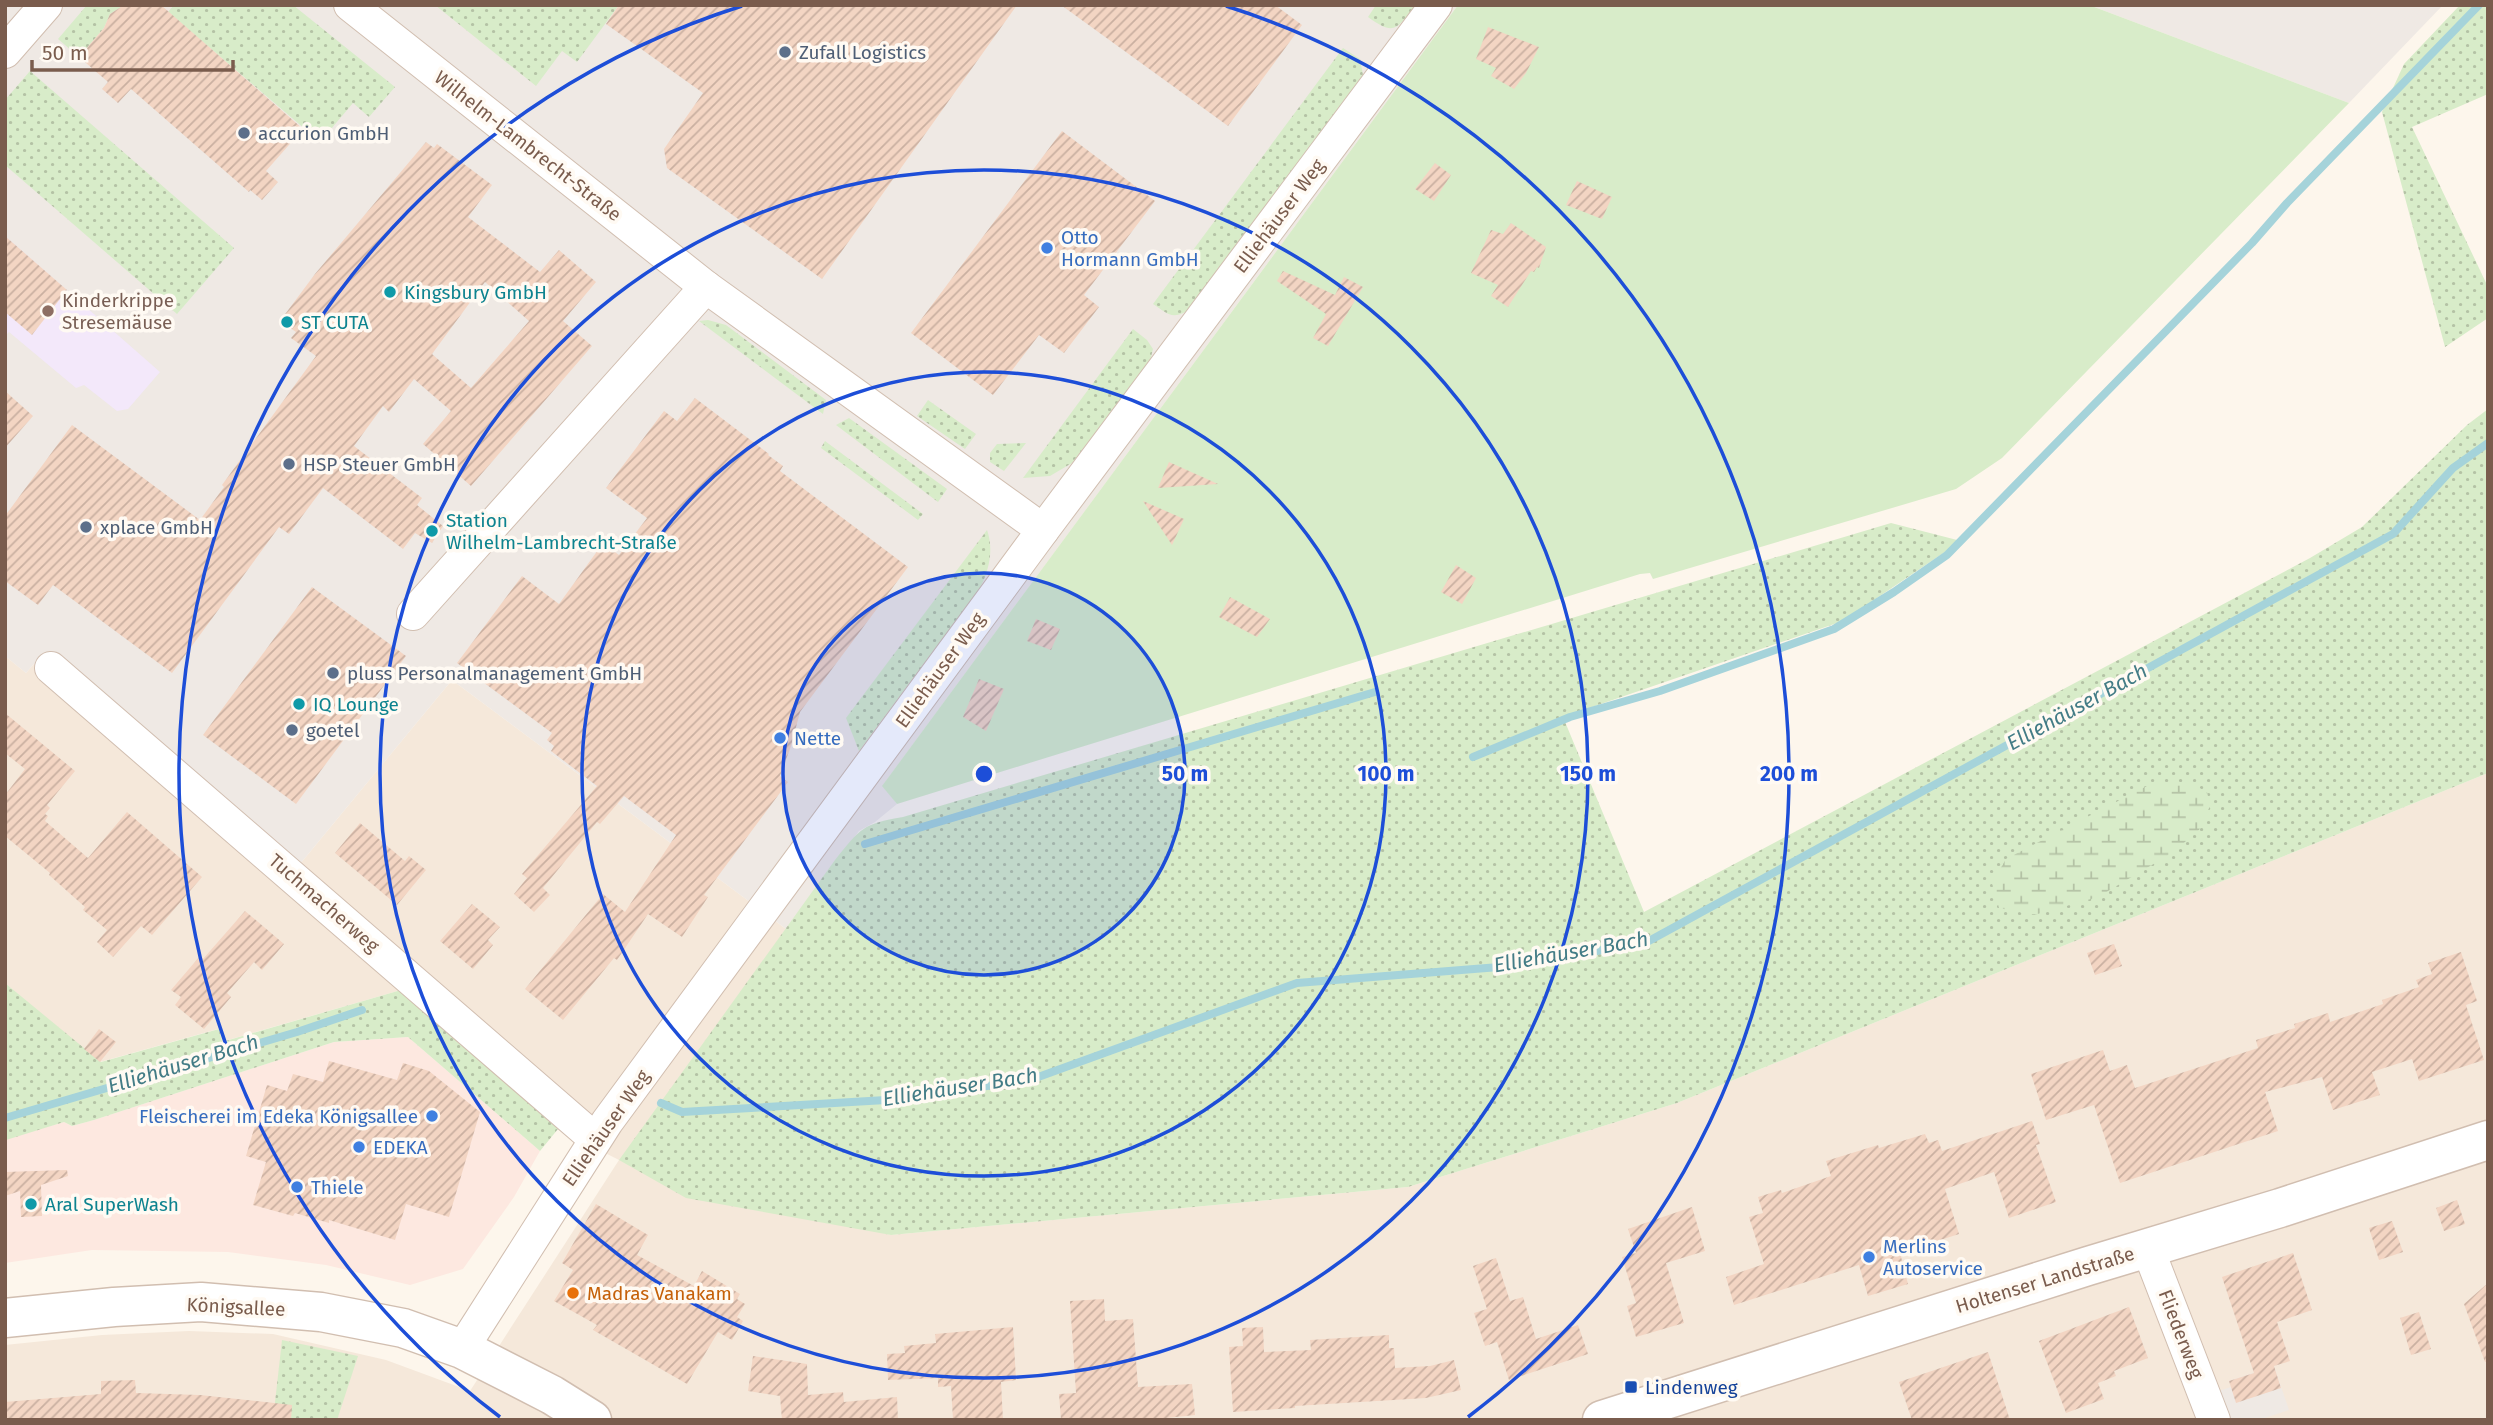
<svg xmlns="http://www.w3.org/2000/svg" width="2493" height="1425" font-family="'Fira Sans',sans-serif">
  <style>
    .residential { fill: #f5e8da }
    .commercial { fill: #fde8e0 }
    .industrial { fill: #efe9e4 }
    .education { fill: #f3e8fa }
    .grass { fill: url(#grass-dots) }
    .wetland { fill: url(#wetland-marsh) }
    .garden { fill: #d8ecc9 }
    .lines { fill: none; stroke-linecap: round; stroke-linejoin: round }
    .stream { stroke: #a5d3da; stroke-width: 8 }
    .building { fill: url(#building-hatch); fill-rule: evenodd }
    .minor-casing { stroke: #d1beb0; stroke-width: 34 }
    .tertiary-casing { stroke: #d1beb0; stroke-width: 41 }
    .minor { stroke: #fff; stroke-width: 32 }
    .tertiary { stroke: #fff; stroke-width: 38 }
    .ring { fill: none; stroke: #1d4ed8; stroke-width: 3.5 }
    .service-dot { fill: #5c6f8a; stroke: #fffaf3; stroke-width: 2.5 }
    .shop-dot { fill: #3f7fe0; stroke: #fffaf3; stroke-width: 2.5 }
    .culture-dot { fill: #0f9aa8; stroke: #fffaf3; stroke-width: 2.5 }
    .education-dot { fill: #8d6e63; stroke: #fffaf3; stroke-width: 2.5 }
    .food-dot { fill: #e8710a; stroke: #fffaf3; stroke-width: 2.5 }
    .transit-dot { fill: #1a4fb4; stroke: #fffaf3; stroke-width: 2.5 }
    .labels { text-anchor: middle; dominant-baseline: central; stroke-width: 7; stroke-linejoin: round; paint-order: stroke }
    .service-label { font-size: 19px; fill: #4e5e75; stroke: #fffaf3; text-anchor: start }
    .street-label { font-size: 19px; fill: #7a5c4d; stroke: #fffaf3 }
    .shop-label { font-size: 19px; fill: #366cbe; stroke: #fffaf3; text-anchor: start }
    .culture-label { font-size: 19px; fill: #0d838f; stroke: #fffaf3; text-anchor: start }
    .education-label { font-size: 19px; fill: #785e54; stroke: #fffaf3; text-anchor: start }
    .food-label { font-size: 19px; fill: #c56008; stroke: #fffaf3; text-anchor: start }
    .transit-label { font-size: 19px; fill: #164399; stroke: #fffaf3; text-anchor: start }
    .water-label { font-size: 21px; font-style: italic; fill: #437c86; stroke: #fffaf3 }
    .centre { fill: #1d4ed8; stroke: #fffaf3; stroke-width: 3.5 }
    .ring-label { font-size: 21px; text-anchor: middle; font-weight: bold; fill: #1d4ed8; stroke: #fffaf3; stroke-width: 7; stroke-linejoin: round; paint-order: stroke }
  </style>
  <defs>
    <pattern id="grass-dots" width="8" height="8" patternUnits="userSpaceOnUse" patternTransform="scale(1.75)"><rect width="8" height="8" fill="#d8ecc9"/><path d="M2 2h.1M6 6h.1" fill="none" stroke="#b4c2a5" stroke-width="1.8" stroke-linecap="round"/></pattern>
    <pattern id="wetland-marsh" width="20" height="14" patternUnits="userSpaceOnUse" patternTransform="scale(1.75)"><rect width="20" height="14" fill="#d8ecc9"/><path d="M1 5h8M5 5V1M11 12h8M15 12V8" fill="none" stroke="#b4c2a5"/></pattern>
    <pattern id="building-hatch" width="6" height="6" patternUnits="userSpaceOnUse" patternTransform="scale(1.75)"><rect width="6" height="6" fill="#f3d5c3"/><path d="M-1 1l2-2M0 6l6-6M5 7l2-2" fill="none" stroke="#cab0a1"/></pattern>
  </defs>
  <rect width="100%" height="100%" fill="#fdf6ec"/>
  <polygon class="residential" points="5,656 26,673 40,657 300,864 452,680 786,929 620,1160 891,1235 1408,1187 1677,1103 2488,773 2488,1420 5,1420 5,1345 102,1335 189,1331 273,1334 386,1360 470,1391 619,1160 558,1129 401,990 221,1042 218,1029 100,1062 53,1024 5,983"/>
  <polygon class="commercial" points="408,1037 540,1151 514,1197 463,1269 410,1285 326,1265 228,1252 92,1250 5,1263 5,1139 64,1122 72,1126 94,1120 334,1042"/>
  <g class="industrial">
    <polygon points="5,5 1458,5 883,785 897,804 875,822 859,831 786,929 452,680 300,864 40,657 26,673 5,656"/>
    <polygon points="2089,5 2443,5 2349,103"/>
    <polygon points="2274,1366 2289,1410 2259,1420 2224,1420 2215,1392 2231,1387 2229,1381"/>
  </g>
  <polygon class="education" points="5,236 160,372 128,409 117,411 84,385 76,388 9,332 5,336"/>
  <g class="grass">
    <polygon points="87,5 124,5 110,14 104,28 79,57 58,39"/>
    <polygon points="174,5 293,5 395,87 369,117 353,103 320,142 168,12"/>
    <polygon points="435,5 619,5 577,62 562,51 536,86"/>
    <path d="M1376,5h39c-18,25 -21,31 -47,12z"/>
    <polygon points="2460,5 2488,5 2488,94 2412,127 2488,287 2488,318 2445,347 2382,112 2404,64"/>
    <path d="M1343,48l17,11 3,16 -176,236c-16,9 -20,2 -34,-7z"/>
    <polygon points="30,71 234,248 177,314 5,165 5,100"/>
    <polygon points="708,320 726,325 826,400 823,414 699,321"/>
    <polygon points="1133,329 1147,340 1153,349 1150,361 1072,463 1050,476 1023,478"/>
    <polygon points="928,400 976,434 965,449 917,416"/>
    <path d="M2488,409v364l-811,330 -269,84 -517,48 -205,-37 -67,-38 216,-300c26,-32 27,-36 68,-43l988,-294 70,18 -118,80 -280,96 81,195 666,-354 52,-31 105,-102z"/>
    <polygon points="849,418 947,489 938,502 836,425"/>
    <polygon points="825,441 923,514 918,520 821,448"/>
    <polygon points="1026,443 1004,471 990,462 990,453 997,444"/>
    <path d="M987,530c7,20 2,40 -7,58l-121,163 -13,-33z"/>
    <polygon points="5,983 101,1062 219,1029 222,1042 401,990 558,1129 540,1151 408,1037 334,1042 94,1120 72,1126 64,1122 6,1140"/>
    <polygon points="282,1340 358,1356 337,1420 273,1420"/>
  </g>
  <polygon class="wetland" points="2190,783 2207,792 2210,806 2199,830 2172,853 2098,897 2034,915 1999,908 1992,883 2006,859 2149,785"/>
  <polygon class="garden" points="1458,5 2089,5 2349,103 2002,458 1956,489 1653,579 1650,573 1640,574 897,804 882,786"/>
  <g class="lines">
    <g class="stream">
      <polyline points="1473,757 1570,717 1660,691 1834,629 1894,592 1947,555 2252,243 2287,203 2479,5"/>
      <polyline points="865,844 1375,692"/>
      <polyline points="661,1103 682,1112 886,1100 1030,1080 1297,983 1512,966 1647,942 2393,534 2453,468 2488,443"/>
      <polyline points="5,1118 297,1032 362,1010"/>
    </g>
  </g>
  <g class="building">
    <polygon points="124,5 161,5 303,129 266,171 278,182 262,200 250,190 249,192 131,89 118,103 102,89 108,82 79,57 104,28 110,14"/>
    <polygon points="619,5 1017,5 822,279 667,168 664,149 703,93 606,24"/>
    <polygon points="1061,5 1275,5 1302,25 1228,126"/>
    <polygon points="1488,27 1539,47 1526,73 1514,89 1491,76 1496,68 1476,59"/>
    <polygon points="1062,131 1155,201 1084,295 1099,307 1064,353 1039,335 993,395 911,333"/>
    <path d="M426,142l8,6 3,-4 55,41 -24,32 72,55 19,-22 37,32 -33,39 29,25 -121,140 -48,-42 28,-33 -37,-32 -25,33 -6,-6 -29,40 68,52 -5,7 26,21 -11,17 -17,-10 -12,16 -80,-61 -34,46 -10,-7 -107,146 -119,-88 -15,20 -33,-24v-65l67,-91 128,95 24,-33 -2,-2 94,-129 -25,-18 5,-6 -16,-11 35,-47zM485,282l44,39 -58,67 -39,-34z"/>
    <polygon points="1435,163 1451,175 1434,201 1415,189"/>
    <polygon points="1577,181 1612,197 1602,219 1566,205"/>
    <polygon points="1511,223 1546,247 1539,268 1537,267 1534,272 1531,271 1508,307 1491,296 1498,285 1471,273 1491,230 1503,234"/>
    <polygon points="5,236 67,290 32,335 5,312"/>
    <polygon points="1283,271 1335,295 1344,277 1363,287 1328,346 1313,338 1326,314 1277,281"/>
    <polygon points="5,391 33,416 5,448"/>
    <polygon points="695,398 769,454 768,455 783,466 780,471 908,567 800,712 791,746 780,776 788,782 704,895 708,897 682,937 648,914 617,960 614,958 563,1020 525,989 603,894 625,912 676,835 624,796 600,824 597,822 543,888 550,895 534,912 514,894 527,878 522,874 597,786 551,751 554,746 547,740 552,733 457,663 522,576 559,604 603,543 619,555 647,518 606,488 664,411 677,421"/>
    <polygon points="1169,462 1218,484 1158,488"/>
    <polygon points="1143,501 1184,519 1172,545"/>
    <polygon points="1456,565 1476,578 1462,604 1441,592"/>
    <polygon points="312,587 406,656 296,804 203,735"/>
    <polygon points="1230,597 1270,619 1257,637 1219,617"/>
    <polygon points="1036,619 1060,629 1051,650 1027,641"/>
    <polygon points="979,679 1004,689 986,731 963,717"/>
    <polygon points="5,713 75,771 47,805 50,808 45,814 48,816 45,821 88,858 127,812 202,877 152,935 141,926 113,957 97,942 107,930 83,910 85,907 49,875 50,873 5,836 5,795 25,769 5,753"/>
    <polygon points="360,823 405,861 409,856 426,870 397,905 335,853"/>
    <polygon points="472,904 500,927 488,940 493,945 473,969 440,941"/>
    <polygon points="245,911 284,944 262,970 254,962 227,993 231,997 204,1029 175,1005 181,997 171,990 200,956 203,959"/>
    <polygon points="2114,944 2122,966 2095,975 2087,953"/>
    <polygon points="2461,952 2477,1001 2466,1005 2484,1060 2419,1081 2412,1059 2372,1072 2380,1095 2333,1110 2322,1077 2265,1092 2278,1131 2120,1183 2094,1105 2046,1120 2031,1074 2103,1050 2110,1071 2127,1065 2135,1088 2258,1048 2256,1040 2295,1028 2294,1024 2328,1013 2330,1022 2383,1004 2382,1000 2419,987 2416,980 2432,974 2428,963"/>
    <polygon points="99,1029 116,1042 100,1062 84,1049"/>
    <polygon points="329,1061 397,1080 403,1063 429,1071 480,1112 449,1217 406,1204 395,1240 329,1220 329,1223 295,1213 293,1216 253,1205 266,1162 246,1156 267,1085 287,1091 293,1074 323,1082"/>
    <polygon points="2032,1121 2040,1144 2036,1145 2056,1202 2009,1218 1994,1172 1945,1189 1959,1234 1900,1253 1908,1284 1868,1296 1859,1265 1734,1305 1726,1277 1764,1264 1749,1217 1763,1213 1758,1197 1781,1190 1782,1193 1831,1176 1826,1161 1878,1145 1879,1148 1925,1134 1929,1143 1938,1140 1942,1151"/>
    <polygon points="67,1170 68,1176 41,1185 42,1216 21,1217 20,1191 5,1196 5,1172"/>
    <polygon points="2457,1200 2465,1224 2444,1231 2436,1208"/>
    <polygon points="596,1204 648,1235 637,1255 694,1286 702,1271 740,1294 737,1299 745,1304 737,1317 743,1321 732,1340 718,1332 687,1384 593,1330 597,1325 554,1301 573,1270 562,1263"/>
    <polygon points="1692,1207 1705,1251 1666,1263 1684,1323 1636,1337 1627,1306 1636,1303 1622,1257 1636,1253 1628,1229"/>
    <polygon points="2392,1221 2403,1252 2379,1260 2369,1228"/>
    <polygon points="2293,1253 2312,1310 2277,1322 2290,1361 2274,1366 2281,1388 2236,1403 2229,1381 2254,1373 2222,1277"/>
    <polygon points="1496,1258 1510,1301 1523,1297 1536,1339 1578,1325 1588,1354 1509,1380 1497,1342 1485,1346 1474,1313 1487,1309 1473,1266"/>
    <polygon points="2488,1283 2488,1361 2485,1362 2464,1304"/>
    <polygon points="1104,1299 1105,1321 1133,1319 1138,1387 1192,1384 1195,1415 1147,1420 1061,1420 1059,1394 1076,1393 1070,1301"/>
    <polygon points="2129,1307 2148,1358 2114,1371 2116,1376 2098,1383 2104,1399 2066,1413 2039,1341"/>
    <polygon points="2419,1312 2431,1349 2411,1355 2400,1318"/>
    <polygon points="1013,1327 1016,1380 1001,1382 1003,1420 953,1420 951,1386 938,1387 938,1378 888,1380 887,1354 905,1353 904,1346 936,1343 935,1334"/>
    <polygon points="1263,1327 1264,1352 1311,1350 1310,1340 1389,1335 1389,1348 1394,1348 1395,1368 1430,1366 1454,1360 1461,1390 1426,1398 1295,1406 1295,1408 1233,1412 1229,1347 1243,1346 1242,1328"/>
    <polygon points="1988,1352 2010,1420 1912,1420 1899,1382"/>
    <polygon points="753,1356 807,1364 808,1395 843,1392 844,1402 897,1397 898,1420 782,1420 780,1396 748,1391"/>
    <polygon points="135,1380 136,1393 200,1395 292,1405 291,1420 5,1420 5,1402 101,1394 101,1381"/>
  </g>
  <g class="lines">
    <defs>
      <g id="minor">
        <polyline points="350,5 706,287 1043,530"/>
        <polyline points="5,52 46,5"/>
        <polyline points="413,614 706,287"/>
        <polyline points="51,668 595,1139"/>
        <polyline points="2148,1249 2214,1420"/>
        <polyline points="462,1349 607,1122 1043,530 1436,5"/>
      </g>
      <g id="tertiary">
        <polyline points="5,1318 114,1307 201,1302 321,1312 403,1328 462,1349 552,1395 592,1420"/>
        <polyline points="1602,1420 2088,1266 2280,1208 2488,1140"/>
      </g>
    </defs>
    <use href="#minor" class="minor-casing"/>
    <use href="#tertiary" class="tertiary-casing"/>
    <use href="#minor" class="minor"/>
    <use href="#tertiary" class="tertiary"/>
  </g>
  <circle cx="984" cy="774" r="201" fill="#1d4ed8" fill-opacity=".12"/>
  <g class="ring">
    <circle cx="984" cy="774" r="201"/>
    <circle cx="984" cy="774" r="402"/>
    <circle cx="984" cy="774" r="604"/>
    <path d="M500 1417A805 805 0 0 1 742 6M1226 6A805 805 0 0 1 1468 1417"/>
  </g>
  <g class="service-dot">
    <circle cx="785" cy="52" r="7"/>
    <circle cx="244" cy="133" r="7"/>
    <circle cx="289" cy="464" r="7"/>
    <circle cx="86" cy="527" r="7"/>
    <circle cx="333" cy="673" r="7"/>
    <circle cx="292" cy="730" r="7"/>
  </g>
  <g class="shop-dot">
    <circle cx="1047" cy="248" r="7"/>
    <circle cx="780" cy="738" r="7"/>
    <circle cx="432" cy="1116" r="7"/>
    <circle cx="359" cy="1147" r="7"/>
    <circle cx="297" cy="1187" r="7"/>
    <circle cx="1869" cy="1257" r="7"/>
  </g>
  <g class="culture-dot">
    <circle cx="390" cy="292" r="7"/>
    <circle cx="287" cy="322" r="7"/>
    <circle cx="432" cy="531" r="7"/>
    <circle cx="299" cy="704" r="7"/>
    <circle cx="31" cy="1204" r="7"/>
  </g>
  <circle class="education-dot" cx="48" cy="311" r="7"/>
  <circle class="food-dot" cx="573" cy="1293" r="7"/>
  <rect class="transit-dot" x="1624" y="1380" width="14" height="14" rx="3.5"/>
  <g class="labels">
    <g class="service-label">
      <text x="799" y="52">Zufall Logistics</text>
      <text x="258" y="133">accurion GmbH</text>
      <text x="303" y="464">HSP Steuer GmbH</text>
      <text x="100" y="527">xplace GmbH</text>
      <text x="347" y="673">pluss Personalmanagement GmbH</text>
      <text x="306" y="730">goetel</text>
    </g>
    <g class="street-label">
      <text transform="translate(528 146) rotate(38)">Wilhelm-Lambrecht-Straße</text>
      <text transform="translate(1279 216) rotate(-53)">Elliehäuser Weg</text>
      <text transform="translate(940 670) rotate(-54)">Elliehäuser Weg</text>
      <text transform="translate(324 903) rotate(41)">Tuchmacherweg</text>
      <text transform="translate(606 1128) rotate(-55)">Elliehäuser Weg</text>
      <text transform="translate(2045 1280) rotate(-17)">Holtenser Landstraße</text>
      <text transform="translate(236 1307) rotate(3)">Königsallee</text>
      <text transform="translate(2181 1334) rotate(69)">Fliederweg</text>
    </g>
    <g class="shop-label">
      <text x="1061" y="237">Otto<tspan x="1061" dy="22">Hormann GmbH</tspan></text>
      <text x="794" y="738">Nette</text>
      <text x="418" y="1116" text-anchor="end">Fleischerei im Edeka Königsallee</text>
      <text x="373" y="1147">EDEKA</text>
      <text x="311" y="1187">Thiele</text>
      <text x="1883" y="1246">Merlins<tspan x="1883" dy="22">Autoservice</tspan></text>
    </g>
    <g class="culture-label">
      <text x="404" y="292">Kingsbury GmbH</text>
      <text x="301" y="322">ST CUTA</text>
      <text x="446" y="520">Station<tspan x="446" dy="22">Wilhelm-Lambrecht-Straße</tspan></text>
      <text x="313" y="704">IQ Lounge</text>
      <text x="45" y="1204">Aral SuperWash</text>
    </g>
    <g class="education-label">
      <text x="62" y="300">Kinderkrippe<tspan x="62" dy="22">Stresemäuse</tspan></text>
    </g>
    <g class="food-label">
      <text x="587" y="1293">Madras Vanakam</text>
    </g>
    <g class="transit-label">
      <text x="1645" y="1387">Lindenweg</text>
    </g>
    <g class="water-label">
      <text transform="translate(2077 707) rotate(-29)">Elliehäuser Bach</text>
      <text transform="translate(1571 952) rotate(-10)">Elliehäuser Bach</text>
      <text transform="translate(183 1064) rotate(-17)">Elliehäuser Bach</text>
      <text transform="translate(960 1087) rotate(-9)">Elliehäuser Bach</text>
    </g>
  </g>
  <circle cx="984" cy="774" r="10" class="centre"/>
  <g class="ring-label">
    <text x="1185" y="781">50 m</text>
    <text x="1386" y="781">100 m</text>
    <text x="1588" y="781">150 m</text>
    <text x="1789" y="781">200 m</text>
  </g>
  <rect width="2493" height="1425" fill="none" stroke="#7a5c4d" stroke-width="14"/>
  <path d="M32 60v10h201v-10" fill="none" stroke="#7a5c4d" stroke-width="3.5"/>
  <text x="42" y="60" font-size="21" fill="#7a5c4d" stroke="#fffaf3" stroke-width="5" paint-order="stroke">50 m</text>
</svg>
